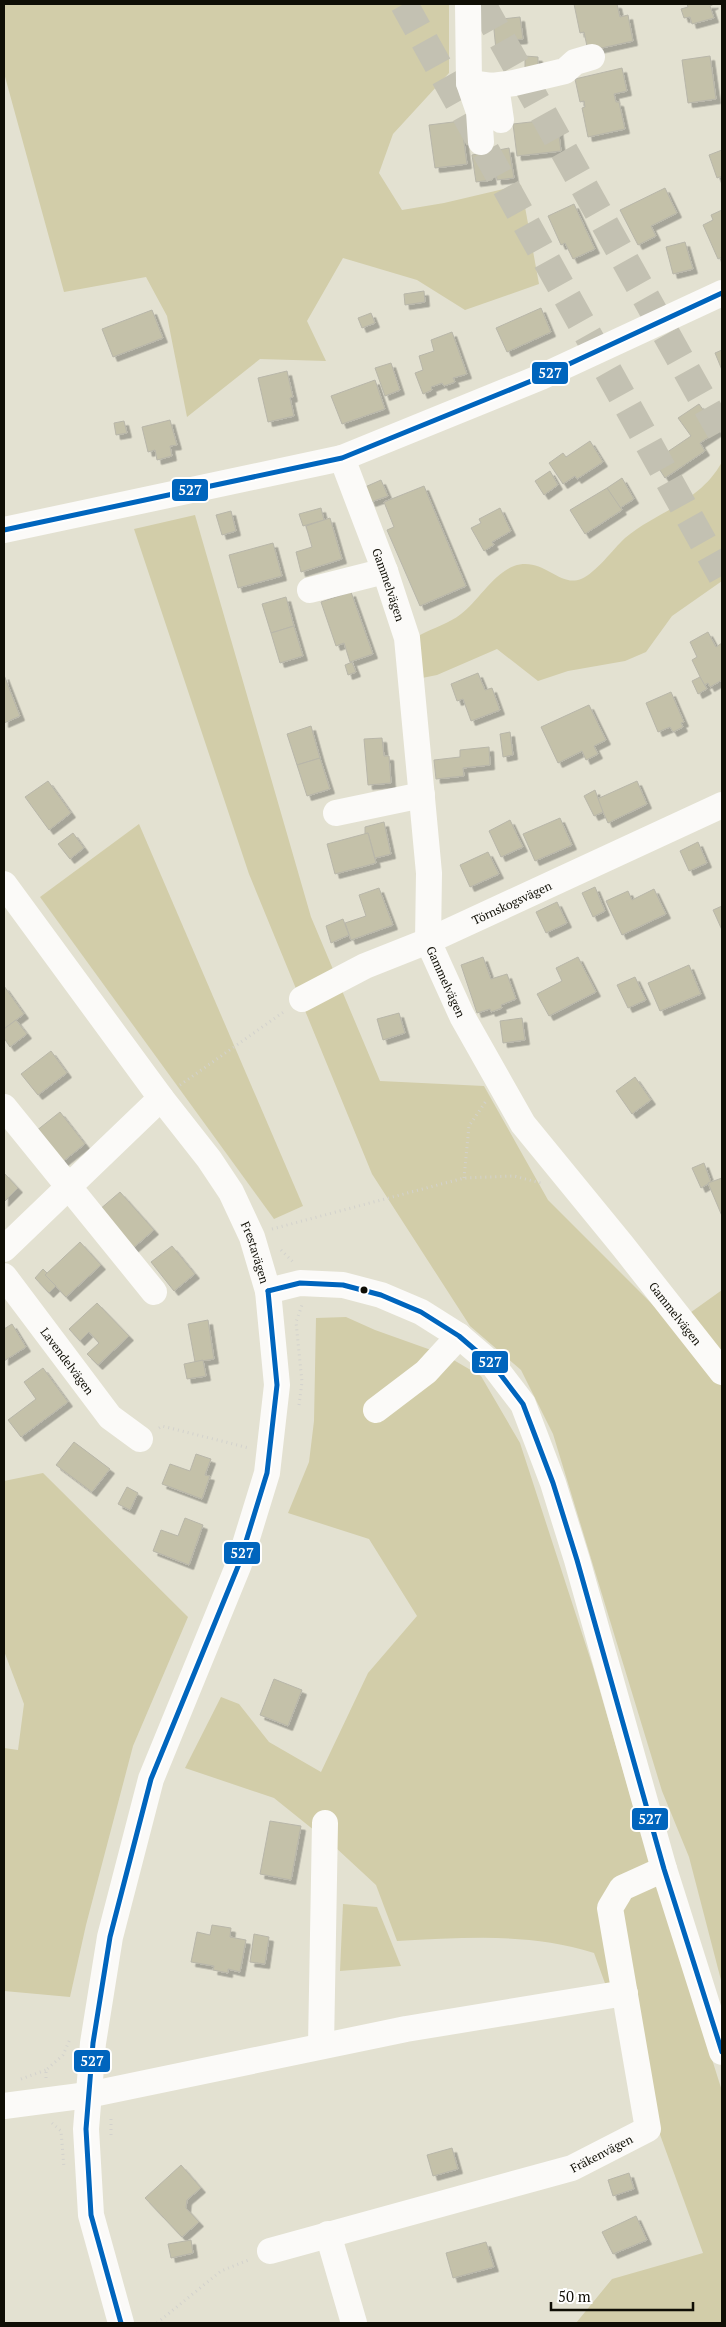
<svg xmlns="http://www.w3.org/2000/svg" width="726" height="2327" font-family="'PT Serif',serif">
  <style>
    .green { fill: #d2cda9 }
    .building { fill: #c4c1a9; stroke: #b8b6a9; filter: url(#shadow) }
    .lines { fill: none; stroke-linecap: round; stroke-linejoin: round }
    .highway-tunnel { stroke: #c3c1b2; stroke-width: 28; stroke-dasharray: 28 14; stroke-linecap: butt }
    .path { stroke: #d3d2cd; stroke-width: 3; stroke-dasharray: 1 4; stroke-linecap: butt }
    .minor { stroke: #fbfaf8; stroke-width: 26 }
    .bus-1-casing { stroke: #fff; stroke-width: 9 }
    .bus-1 { stroke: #0065bd; stroke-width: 5 }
    .bus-dot { fill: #0f0e05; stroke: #fff; stroke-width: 2 }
    .labels { text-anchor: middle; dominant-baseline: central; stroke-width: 4; stroke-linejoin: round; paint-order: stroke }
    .street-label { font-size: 12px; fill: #0f0e05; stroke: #fff }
    .line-badge { stroke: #fff; stroke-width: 2 }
    .badge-label { font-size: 14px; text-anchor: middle; font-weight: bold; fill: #fff }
  </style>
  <defs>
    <filter id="shadow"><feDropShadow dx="4.5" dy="4.5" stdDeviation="0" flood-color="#0004"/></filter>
  </defs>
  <rect width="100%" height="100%" fill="#e3e1d1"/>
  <g class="green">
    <polygon points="4,4 449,4 449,73 393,134 379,173 402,210 444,203 521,185 539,284 465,310 417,280 343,258 307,321 326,361 260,359 187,417 167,316 146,277 64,292 4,73"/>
    <path d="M722,462v119l-50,35 -26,36 -21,9 -57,10 -30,10 -41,-32 -60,26 -15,3 -3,-21 1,-22c13,-7 30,-12 41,-21 16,-12 33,-41 53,-48 29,-10 45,22 67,13 15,-6 32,-30 44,-41 34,-28 74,-35 97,-76z"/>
    <polygon points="195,515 311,917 380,1081 484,1086 548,1200 673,1325 722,1290 722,1984 689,1857 662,1791 553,1434 521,1370 470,1326 372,1174 249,874 134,529"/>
    <polygon points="139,824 303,1206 274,1219 40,897"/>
    <path d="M346,1317l29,13 70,25 36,21 39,67 73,224 51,176 78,248v232h-146l36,-44 91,-26 -109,-300c-67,-21 -128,-15 -197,-12l-21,-56 -41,-38 -61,-49 -89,-30 36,-71 18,7 30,38 52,30 47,-99 49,-57 -48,-77 -81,-26 21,-51 5,-41 2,-103z"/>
    <polygon points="43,1473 188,1617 133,1746 86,1925 70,1997 4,1991 4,1748 18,1750 24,1704 4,1651 4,1481"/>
    <polygon points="343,1904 377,1907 401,1966 340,1971"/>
  </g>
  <g class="building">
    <polygon points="574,4 617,4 620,17 628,15 633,41 588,51 584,32 580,33"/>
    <polygon points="687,4 714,4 710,6 714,18 692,24 690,17 684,18 681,9 688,7"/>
    <polygon points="520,17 523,39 514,40 515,48 496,50 493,20"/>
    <polygon points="525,56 538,57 538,68 525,68"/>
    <polygon points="710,56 716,99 688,103 682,60"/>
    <polygon points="622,68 627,91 614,94 616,102 619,102 625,129 588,137 582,108 585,107 584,101 580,102 575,79"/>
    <polygon points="557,119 561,151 517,156 513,124"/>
    <polygon points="461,121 467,164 435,168 429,125"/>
    <polygon points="509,148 514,178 497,180 493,151"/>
    <polygon points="722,150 722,176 717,178 709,155"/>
    <polygon points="487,152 492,180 476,182 472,155"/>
    <polygon points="665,188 677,213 651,226 656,236 638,245 620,210"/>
    <polygon points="574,204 595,249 573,259 565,243 561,245 548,216"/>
    <polygon points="722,210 722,257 718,259 703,225 713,220 711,215"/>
    <polygon points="685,242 693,269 673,274 666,247"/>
    <polygon points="424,291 425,302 405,305 404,294"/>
    <polygon points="541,308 551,332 507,352 496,328"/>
    <polygon points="152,310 163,338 113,357 102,329"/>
    <polygon points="371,313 375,323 362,328 358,318"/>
    <polygon points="452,332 467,374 453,378 455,382 444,386 442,383 431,387 432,390 423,394 415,373 423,370 419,356 434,351 431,340"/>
    <polygon points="722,350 722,370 715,353"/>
    <polygon points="391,363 400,390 385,396 375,368"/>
    <polygon points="287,371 293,397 290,398 294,416 268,422 258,378"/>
    <polygon points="375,380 385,409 342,424 331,396"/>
    <polygon points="699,404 718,431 700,443 705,451 665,478 654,461 691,436 678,418"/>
    <polygon points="170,420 177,445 170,446 172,456 157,460 155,450 148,452 142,427"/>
    <polygon points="124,421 127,433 116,435 114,423"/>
    <polygon points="590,441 603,462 577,479 575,476 563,484 549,463 563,453 566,457"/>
    <polygon points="550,471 558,485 544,495 535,481"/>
    <polygon points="622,478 634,499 620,508 607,488"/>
    <polygon points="381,480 388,496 371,502 365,487"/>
    <polygon points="424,486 466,586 420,606 387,530 394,527 384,502"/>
    <polygon points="607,488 622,510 585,534 570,510"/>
    <polygon points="321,508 324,520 303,526 299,514"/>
    <polygon points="500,508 511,531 492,542 494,545 484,551 471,528 481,523 479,519"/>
    <polygon points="231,511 236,531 222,535 216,515"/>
    <polygon points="330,518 342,559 301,572 296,552 312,547 306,526"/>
    <polygon points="273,543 282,576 238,588 229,555"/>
    <polygon points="351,592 373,654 350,662 344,643 336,646 321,602"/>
    <polygon points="286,597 294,626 271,633 262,604"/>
    <polygon points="294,626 303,656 280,663 271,633"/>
    <polygon points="708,632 716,647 722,643 722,680 710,687 708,683 704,685 692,660 697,657 690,642"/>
    <polygon points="352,662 356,672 348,675 345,665"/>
    <polygon points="478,673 485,690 492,688 500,710 471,721 463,699 457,701 451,684"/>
    <polygon points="4,675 20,716 4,723"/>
    <polygon points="700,677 707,689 698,694 692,681"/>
    <polygon points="671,692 684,722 681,723 683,727 673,732 670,727 658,732 646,703"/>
    <polygon points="589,705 606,740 594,746 598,754 586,760 582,751 558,763 541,727"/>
    <polygon points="311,726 320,758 297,765 287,734"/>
    <polygon points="510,732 513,755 503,757 500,734"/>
    <polygon points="382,738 384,756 389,756 391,783 368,785 364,739"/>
    <polygon points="489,747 490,765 463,768 464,776 436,779 434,760 460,757 460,750"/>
    <polygon points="320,758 330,789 307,796 297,765"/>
    <polygon points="48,781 71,813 49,830 25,797"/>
    <polygon points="637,781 647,804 608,823 597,799"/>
    <polygon points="595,790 603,812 594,816 584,796"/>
    <polygon points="560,818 572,845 535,861 523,834"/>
    <polygon points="510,820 523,847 501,857 489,831"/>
    <polygon points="384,822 391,854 375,858 368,833 365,834 365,827"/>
    <polygon points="73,833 84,848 70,859 58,844"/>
    <polygon points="368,833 376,863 335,874 327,844"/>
    <polygon points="698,842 707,863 689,871 680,851"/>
    <polygon points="488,852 499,874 470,887 460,865"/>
    <polygon points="595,887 605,911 593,917 582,893"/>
    <polygon points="379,888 393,925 351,940 345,923 366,916 359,895"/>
    <polygon points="654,889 666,914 622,935 606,901 628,891 632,900"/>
    <polygon points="557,902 567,923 546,933 536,912"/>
    <polygon points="722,906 722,930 713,910"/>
    <polygon points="343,919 349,935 331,943 326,926"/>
    <polygon points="483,957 491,979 507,974 516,999 501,1005 502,1008 491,1012 490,1009 477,1013 461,965"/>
    <polygon points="578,957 596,992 549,1016 537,994 562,981 556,968"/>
    <polygon points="689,965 701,994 660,1011 648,983"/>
    <polygon points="635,977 646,1000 628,1008 617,985"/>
    <polygon points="4,986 24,1014 4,1029"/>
    <polygon points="399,1013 405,1033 383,1040 377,1019"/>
    <polygon points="522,1018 525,1040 503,1043 500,1021"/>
    <polygon points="16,1020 27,1034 10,1047 4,1038 4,1029"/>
    <polygon points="51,1051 67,1073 38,1095 21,1074"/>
    <polygon points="635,1077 651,1100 632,1114 616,1091"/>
    <polygon points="60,1112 85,1144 61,1163 36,1131"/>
    <polygon points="704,1163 711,1182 701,1188 692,1168"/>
    <polygon points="4,1173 18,1188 4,1202"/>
    <polygon points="722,1178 722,1216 708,1183"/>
    <polygon points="120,1192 154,1230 132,1249 99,1210"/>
    <polygon points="80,1242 101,1265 66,1297 45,1275"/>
    <polygon points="172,1246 195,1274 174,1291 151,1262"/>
    <polygon points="43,1269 47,1273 45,1275 56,1286 49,1293 35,1278"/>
    <polygon points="97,1303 129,1336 98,1365 87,1354 99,1343 89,1332 80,1341 69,1329"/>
    <polygon points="208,1320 214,1359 195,1362 188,1324"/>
    <polygon points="12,1324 26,1347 4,1361 4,1329"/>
    <polygon points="203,1360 206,1376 187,1379 184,1364"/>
    <polygon points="43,1368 68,1402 21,1437 8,1420 36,1399 24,1382"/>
    <polygon points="74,1442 110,1469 92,1492 56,1465"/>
    <polygon points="196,1454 211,1459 205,1475 210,1476 202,1499 162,1484 170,1464 190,1471"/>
    <polygon points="127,1487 138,1493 130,1510 118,1504"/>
    <polygon points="185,1518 203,1525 189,1565 153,1551 161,1530 178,1536"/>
    <polygon points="274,1679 302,1690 288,1726 260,1715"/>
    <polygon points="270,1821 301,1826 291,1880 260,1874"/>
    <polygon points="212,1925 231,1928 230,1937 246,1940 240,1972 228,1969 228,1973 213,1970 214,1966 191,1962 197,1932 210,1935"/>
    <polygon points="254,1934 269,1937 265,1964 250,1962"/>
    <polygon points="452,2148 458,2169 433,2176 427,2155"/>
    <polygon points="181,2165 201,2188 187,2200 186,2208 199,2222 182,2237 145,2198"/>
    <polygon points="629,2173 634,2189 613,2196 608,2180"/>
    <polygon points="636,2216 647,2240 613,2254 602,2232"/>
    <polygon points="191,2240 193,2253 171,2258 168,2244"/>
    <polygon points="486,2242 494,2267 453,2278 446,2253"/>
  </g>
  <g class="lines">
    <g class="highway-tunnel">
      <polyline points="404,4 722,576"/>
      <polyline points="482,4 722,434"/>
    </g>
    <g class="path">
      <polyline points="180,1085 285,1011"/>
      <polyline points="464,1178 469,1126 486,1101"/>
      <polyline points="272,1229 464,1178 514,1176 541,1183"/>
      <polyline points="281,1250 294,1263"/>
      <polyline points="299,1405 302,1382 296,1322 302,1305"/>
      <polyline points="159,1428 162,1426 249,1448"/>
      <polyline points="46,2078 46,2070 63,2055 70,2039"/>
      <polyline points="21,2079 46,2070"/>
      <polyline points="52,2123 61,2131 64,2168"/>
      <polyline points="111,2135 111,2119"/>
      <polyline points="157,2323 221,2271 251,2259"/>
    </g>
    <g class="minor">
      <polyline points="468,4 469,83 479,112 481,142"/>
      <polyline points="469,83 492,86 514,83 565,71 575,62 592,57"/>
      <polyline points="496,86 501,120"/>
      <path id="s1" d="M342,458l43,113 22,67 22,235 -1,68 34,75 61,108 99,121 100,127"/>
      <polyline points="4,530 342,458 541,377 722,293"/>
      <polyline points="310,590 385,571"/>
      <polyline points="336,813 422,795"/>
      <path id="s2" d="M4,884l157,214 48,61 22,33 21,45 16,54 9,94 -10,88 -28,91 -88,215 -41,158 -17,106 -7,86 5,86 30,108"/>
      <path id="s3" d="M302,999l63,-33 63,-25 294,-136"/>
      <polyline points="4,1107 154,1292"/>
      <polyline points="4,1249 161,1098"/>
      <path id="s4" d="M4,1276l106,141 30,22"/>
      <polyline points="268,1291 300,1283 343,1285 381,1295 421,1312 459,1336 494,1366 523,1404 553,1483 577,1560 664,1869 722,2052"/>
      <polyline points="376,1410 426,1372 459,1336"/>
      <polyline points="321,2046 325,1823"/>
      <polyline points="4,2106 88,2095 406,2029 625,1993"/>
      <polyline points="328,2234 354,2323"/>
      <path id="s5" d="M270,2251l302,-83 76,-39 -38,-221 12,-20 42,-19"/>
    </g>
    <defs>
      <g id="bus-1">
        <polyline points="4,530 342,458 541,377 722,293"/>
        <polyline points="268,1291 300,1283 343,1285 381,1295 421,1312 459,1336 494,1366 523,1404 553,1483 577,1560 664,1869 722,2052"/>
        <polyline points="121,2323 91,2215 86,2129 93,2043 110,1937 151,1779 239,1564 267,1473 277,1385 268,1291"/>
      </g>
    </defs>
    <use href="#bus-1" class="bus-1-casing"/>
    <use href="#bus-1" class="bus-1"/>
  </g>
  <circle class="bus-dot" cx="364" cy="1290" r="4.5"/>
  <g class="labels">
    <g class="street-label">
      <text stroke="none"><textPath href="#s1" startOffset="135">Gammelvägen</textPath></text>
      <text stroke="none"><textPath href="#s3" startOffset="231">Törnskogsvägen</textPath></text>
      <text stroke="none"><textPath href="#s1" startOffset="540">Gammelvägen</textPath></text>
      <text stroke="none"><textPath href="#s2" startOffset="448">Frestavägen</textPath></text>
      <text stroke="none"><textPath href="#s1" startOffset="945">Gammelvägen</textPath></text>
      <text stroke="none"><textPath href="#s4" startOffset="106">Lavendelvägen</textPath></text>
      <text stroke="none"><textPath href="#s5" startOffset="346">Fräkenvägen</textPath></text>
    </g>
  </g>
  <g class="line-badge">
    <rect x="531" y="361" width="38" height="24" rx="5" fill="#0065bd"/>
    <rect x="171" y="478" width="38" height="24" rx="5" fill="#0065bd"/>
    <rect x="471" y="1350" width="38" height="24" rx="5" fill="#0065bd"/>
    <rect x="223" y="1541" width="38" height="24" rx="5" fill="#0065bd"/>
    <rect x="631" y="1807" width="38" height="24" rx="5" fill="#0065bd"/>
    <rect x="73" y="2049" width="38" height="24" rx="5" fill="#0065bd"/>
  </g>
  <g class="badge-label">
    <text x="550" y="378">527</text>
    <text x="190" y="495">527</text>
    <text x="490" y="1367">527</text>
    <text x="242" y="1558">527</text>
    <text x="650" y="1824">527</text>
    <text x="92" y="2066">527</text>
  </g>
  <rect width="726" height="2327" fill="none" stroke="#0f0e05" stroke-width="10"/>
  <path d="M551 2302v8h142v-8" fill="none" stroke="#0f0e05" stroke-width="2.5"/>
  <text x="558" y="2302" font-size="15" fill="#0f0e05" stroke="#ffffff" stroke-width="4" paint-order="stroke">50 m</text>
</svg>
